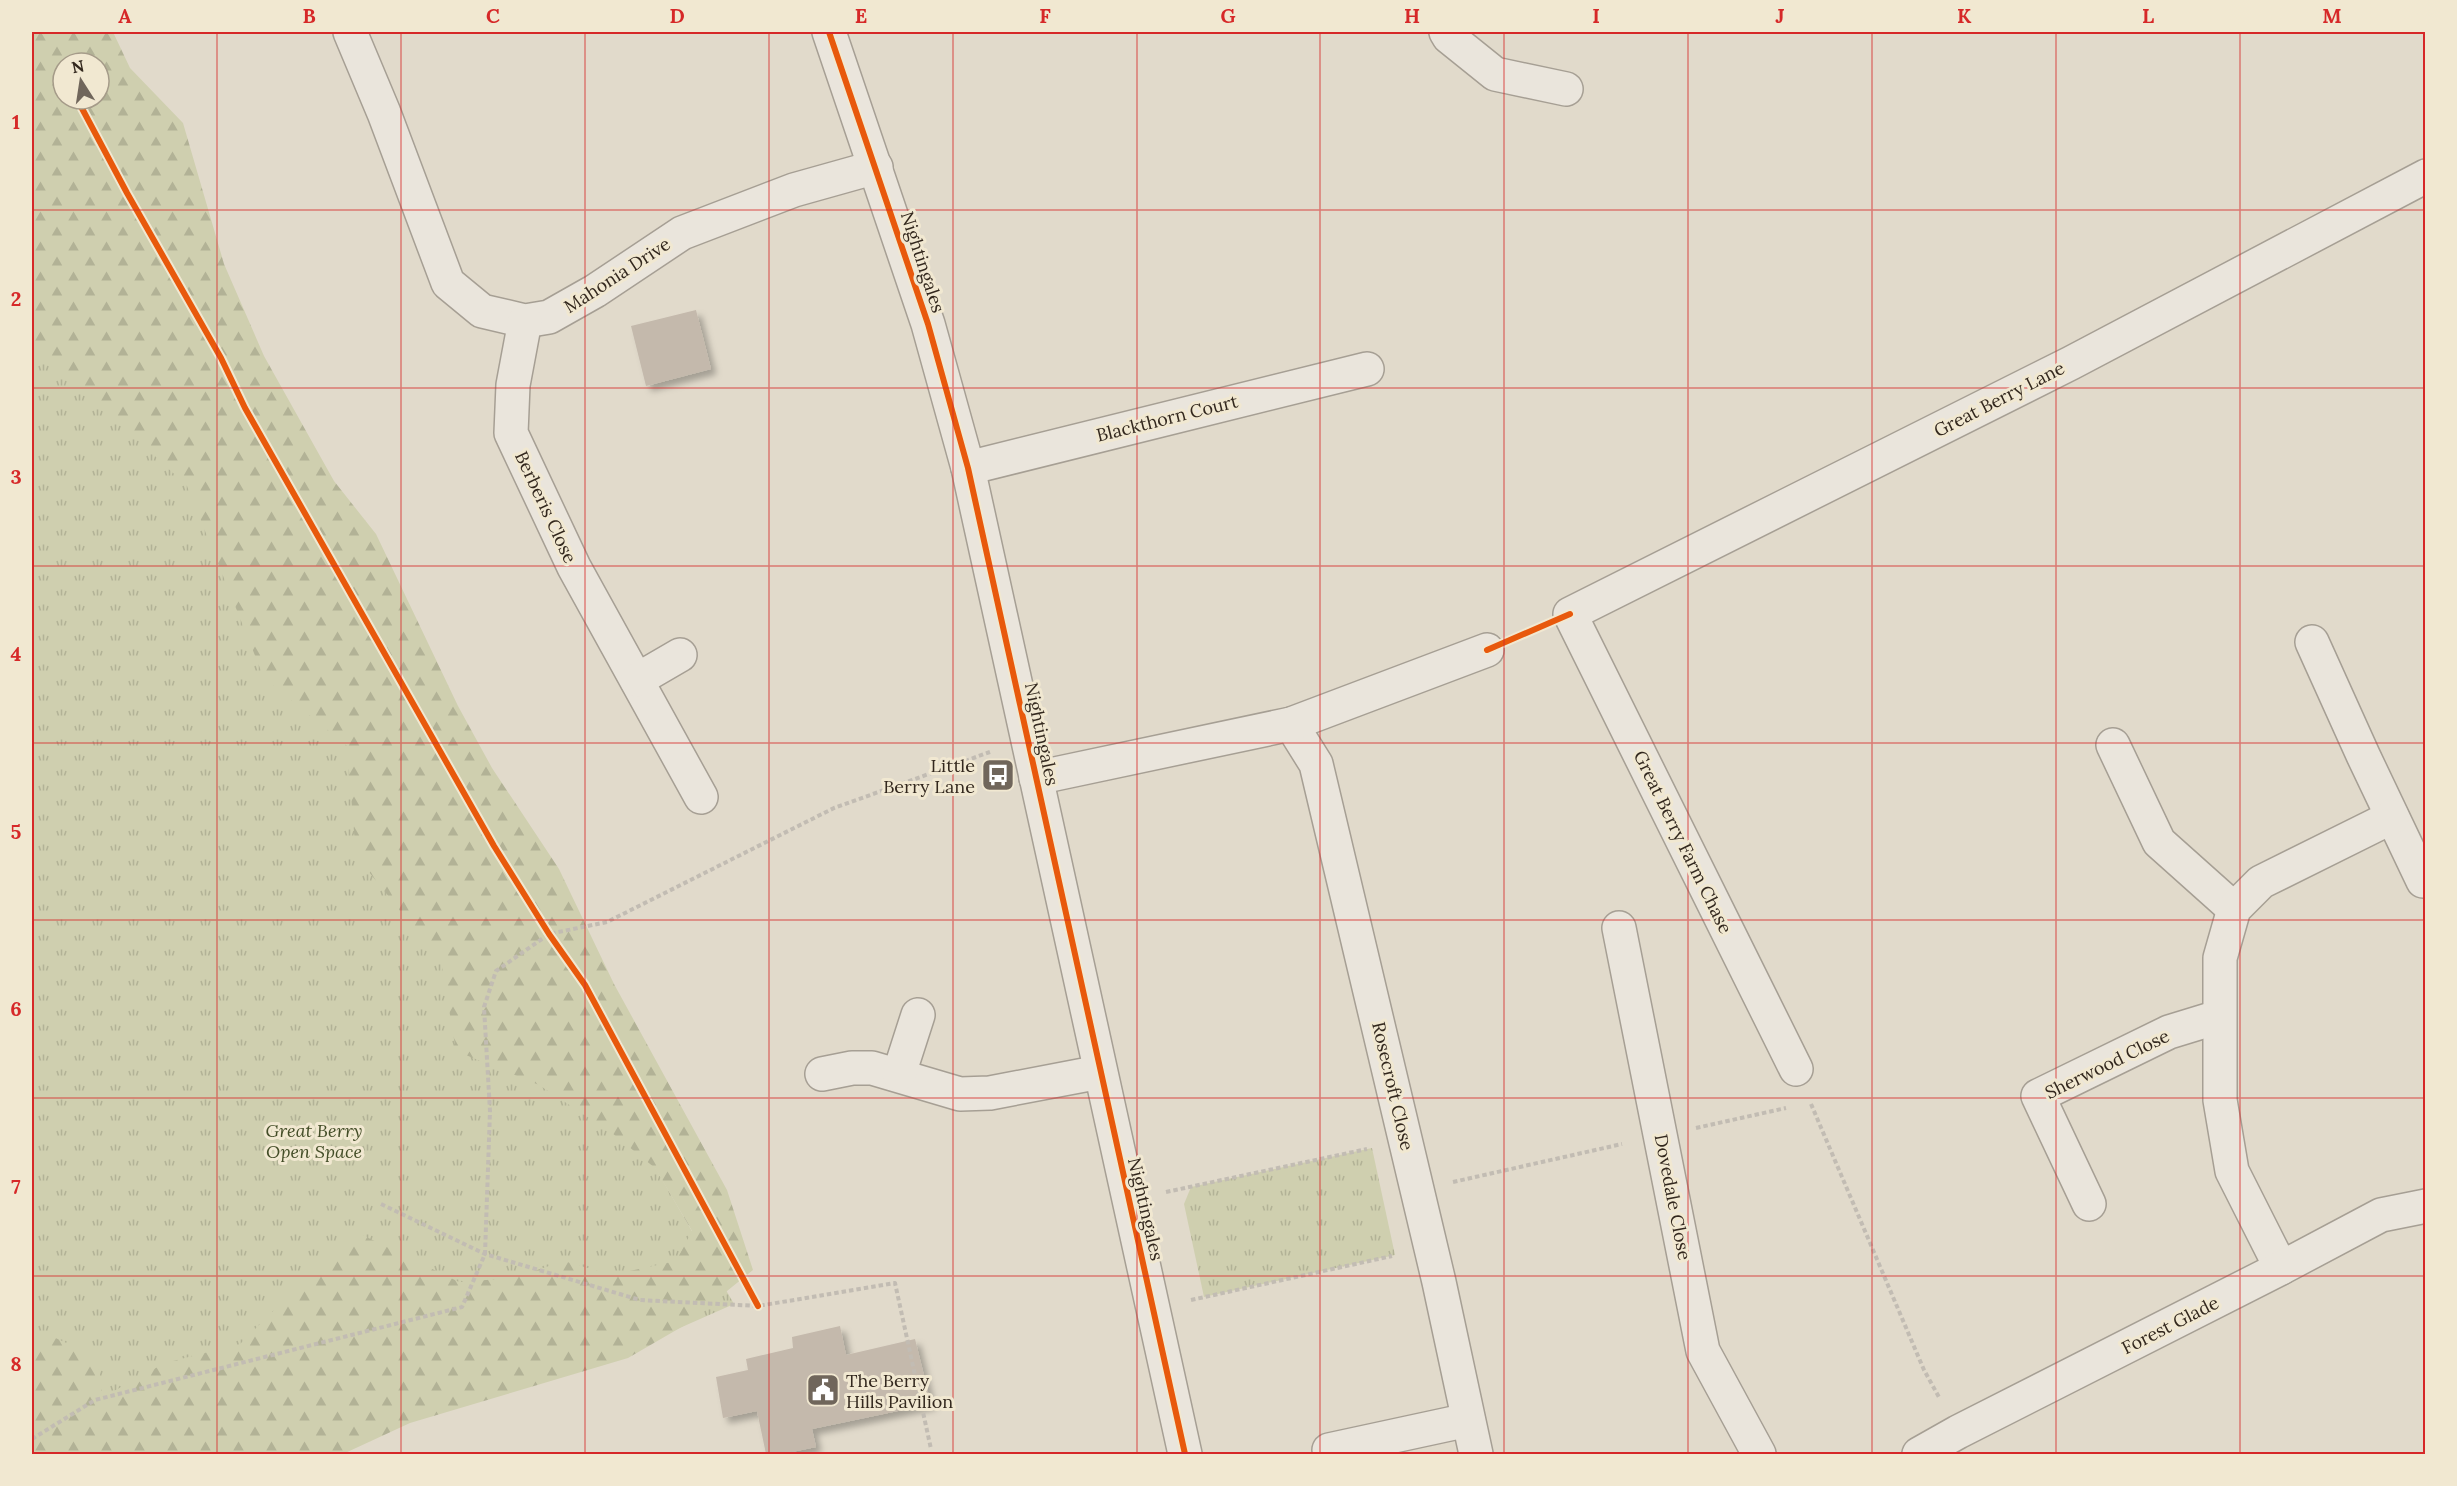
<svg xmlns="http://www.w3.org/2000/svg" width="2457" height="1486" font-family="Lora,serif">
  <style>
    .grass { fill: url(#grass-tufts) }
    .forest { fill: url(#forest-firs); fill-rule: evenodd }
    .building { fill: #c4b9ac; filter: url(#shadow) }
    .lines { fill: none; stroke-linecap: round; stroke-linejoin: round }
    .minor-casing { stroke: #a69f94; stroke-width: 36 }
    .path { stroke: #c2bcb3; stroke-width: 4; stroke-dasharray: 4.5 3; stroke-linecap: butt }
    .minor { stroke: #eae5dc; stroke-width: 33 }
    .cycleway-casing { stroke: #f1e8d1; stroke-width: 10 }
    .cycleway { stroke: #e8590c; stroke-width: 6 }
    .grid { fill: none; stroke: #d62828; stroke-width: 1.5; stroke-opacity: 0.55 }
    .labels { text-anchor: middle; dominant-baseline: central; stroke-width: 6; stroke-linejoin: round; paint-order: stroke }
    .street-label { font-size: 18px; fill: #33281e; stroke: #f1e8d1 }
    .poi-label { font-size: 18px; fill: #33281e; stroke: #f1e8d1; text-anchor: end }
    .park-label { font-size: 18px; font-style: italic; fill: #434d27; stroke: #f1e8d1 }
    .neatline { fill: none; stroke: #d62828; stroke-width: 2 }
    .grid-label { font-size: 20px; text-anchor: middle; font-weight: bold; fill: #d62828 }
  </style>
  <defs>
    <pattern id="grass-tufts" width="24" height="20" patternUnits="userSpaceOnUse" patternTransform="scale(1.5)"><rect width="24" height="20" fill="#cfcfaf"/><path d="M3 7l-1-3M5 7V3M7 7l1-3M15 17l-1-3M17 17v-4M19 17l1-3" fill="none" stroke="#b2b296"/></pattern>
    <pattern id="forest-firs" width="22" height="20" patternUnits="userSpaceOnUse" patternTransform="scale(1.5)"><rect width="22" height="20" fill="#cfcfaf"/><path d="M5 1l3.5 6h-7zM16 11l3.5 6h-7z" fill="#b2b296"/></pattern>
    <filter id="shadow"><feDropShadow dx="5.5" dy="5.5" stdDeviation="3" flood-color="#0004"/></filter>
  </defs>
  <rect width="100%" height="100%" fill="#e1dacb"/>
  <g class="grass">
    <polygon points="32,88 734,1304 639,1346 32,1454"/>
    <polygon points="1372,1148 1395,1255 1204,1297 1184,1204 1191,1187"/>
  </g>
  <path class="forest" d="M32,32h81l17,36 53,55 41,141 40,92 70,125 42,53 82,172 34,62 67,101 55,115 113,206 26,80 -68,55 -57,33 -218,65 -67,31h-311v-107l17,-12 48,22 6,40 62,-34 75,-19 114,-113 105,51 54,-4 51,-17 47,14 65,-14 16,-30 -37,-63 -43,-35 -73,-48 -83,-34 -15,-90 -85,-105 -9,-110 -83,-68 -77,-192 -106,-99 -49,-36zM63,63h36v36h-36z"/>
  <g class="building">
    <polygon points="696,310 711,369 646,386 631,326"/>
    <polygon points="840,1326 846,1355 915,1339 931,1404 812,1429 816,1447 782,1454 766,1454 757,1411 723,1418 716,1377 748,1370 746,1359 793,1348 792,1337"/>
  </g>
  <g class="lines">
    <defs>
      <g id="minor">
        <polyline points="350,32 384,113 448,283 482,311 525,321 549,317 595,291 682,233 794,190 876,167"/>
        <polyline points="829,32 928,324 968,468 1185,1454"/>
        <polyline points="1446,32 1449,37 1495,74 1566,89"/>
        <polyline points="525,321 513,385 511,433 574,567 701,797"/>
        <polyline points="968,468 1367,369"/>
        <polyline points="2312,642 2363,755 2423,881 2426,880"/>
        <polyline points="637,680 680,655"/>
        <polyline points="1291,724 1316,764 1439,1282 1476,1454"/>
        <polyline points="2113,745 2159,842 2234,909"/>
        <polyline points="1036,778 1291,724 1487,650"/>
        <polyline points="1619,928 1703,1351 1759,1454"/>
        <polyline points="1796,1069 1570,614 2071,363 2426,176"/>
        <polyline points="822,1074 852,1068 872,1068 960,1094 990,1093 1100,1072"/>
        <polyline points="899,1074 918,1015"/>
        <polyline points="2089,1204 2038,1096 2169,1032 2218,1017"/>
        <polyline points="2281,1268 2232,1171 2220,1100 2220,958 2234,909 2261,882 2392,817"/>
        <polyline points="1329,1450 1468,1420"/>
        <polyline points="1919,1454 1958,1432 2281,1268 2381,1215 2426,1206"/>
      </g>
    </defs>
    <use href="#minor" class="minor-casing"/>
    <g class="path">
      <polyline points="1811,1104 1924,1370 1940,1399"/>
      <polyline points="1696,1128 1786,1108"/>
      <polyline points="1453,1182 1622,1144"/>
      <polyline points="1166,1192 1367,1149"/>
      <polyline points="381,1204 485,1254 640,1300 758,1306 895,1283 931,1449"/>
      <polyline points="1191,1300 1392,1256"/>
      <polyline points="32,1439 95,1400 462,1307 485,1254 490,1111 484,1007 496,971 549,934 607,922 834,808 990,752"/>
    </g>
    <use href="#minor" class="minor"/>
    <defs>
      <g id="cycleway">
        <polyline points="829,32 928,324 968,468 1185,1454"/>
        <polyline points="77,99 127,193 221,358 245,408 494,846 549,934 585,985 758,1306"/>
        <polyline points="1487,650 1570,614"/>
      </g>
    </defs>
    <use href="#cycleway" class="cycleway-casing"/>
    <use href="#cycleway" class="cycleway"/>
  </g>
  <path class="grid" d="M217,32v1422M401,32v1422M585,32v1422M769,32v1422M953,32v1422M1137,32v1422M1320,32v1422M1504,32v1422M1688,32v1422M1872,32v1422M2056,32v1422M2240,32v1422M32,210h2394M32,388h2394M32,566h2394M32,743h2394M32,920h2394M32,1098h2394M32,1276h2394"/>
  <defs>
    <symbol id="bus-square" viewBox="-11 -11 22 22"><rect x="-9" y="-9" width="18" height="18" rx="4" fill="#70665b" stroke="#f1e8d1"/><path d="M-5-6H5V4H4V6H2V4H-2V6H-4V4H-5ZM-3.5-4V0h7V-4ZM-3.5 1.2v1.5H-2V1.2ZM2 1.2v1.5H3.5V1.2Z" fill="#fff"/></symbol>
    <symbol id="civic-square" viewBox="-11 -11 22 22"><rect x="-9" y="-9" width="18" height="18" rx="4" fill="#70665b" stroke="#f1e8d1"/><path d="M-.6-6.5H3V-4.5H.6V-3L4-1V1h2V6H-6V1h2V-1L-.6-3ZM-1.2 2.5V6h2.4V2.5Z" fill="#fff"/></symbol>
  </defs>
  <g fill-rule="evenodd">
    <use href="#bus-square" x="979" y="756" width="38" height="38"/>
    <use href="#civic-square" x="804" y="1371" width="38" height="38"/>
  </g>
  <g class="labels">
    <g class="street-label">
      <text transform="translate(923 262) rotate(72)">Nightingales</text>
      <text transform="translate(617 275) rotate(-33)">Mahonia Drive</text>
      <text transform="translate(1999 399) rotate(-27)">Great Berry Lane</text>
      <text transform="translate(1167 418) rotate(-14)">Blackthorn Court</text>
      <text transform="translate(546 507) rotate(65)">Berberis Close</text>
      <text transform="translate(1042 734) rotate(78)">Nightingales</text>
      <text transform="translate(1683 842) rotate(64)">Great Berry Farm Chase</text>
      <text transform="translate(2107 1064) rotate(-26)">Sherwood Close</text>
      <text transform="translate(1393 1086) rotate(77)">Rosecroft Close</text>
      <text transform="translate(1673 1197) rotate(79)">Dovedale Close</text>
      <text transform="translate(1146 1209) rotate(77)">Nightingales</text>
      <text transform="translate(2170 1325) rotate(-27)">Forest Glade</text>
    </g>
    <g class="poi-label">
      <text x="975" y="765">Little<tspan x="975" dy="21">Berry Lane</tspan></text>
      <text x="846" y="1380" text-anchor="start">The Berry<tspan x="846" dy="21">Hills Pavilion</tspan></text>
    </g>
    <g class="park-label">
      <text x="314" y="1130">Great Berry<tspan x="314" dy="21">Open Space</tspan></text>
    </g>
  </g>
  <rect width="2457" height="1486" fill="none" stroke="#f1e8d1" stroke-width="66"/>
  <g transform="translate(81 81) rotate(348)"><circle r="28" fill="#f1e8d1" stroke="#a59b89" stroke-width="1.5"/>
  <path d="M0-4.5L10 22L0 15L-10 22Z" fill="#70665b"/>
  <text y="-9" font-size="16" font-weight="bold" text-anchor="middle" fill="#33281e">N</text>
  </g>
  <rect x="33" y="33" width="2391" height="1420" class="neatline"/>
  <g class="grid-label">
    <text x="125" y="23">A</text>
    <text x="309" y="23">B</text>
    <text x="493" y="23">C</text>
    <text x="677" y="23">D</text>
    <text x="861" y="23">E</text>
    <text x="1045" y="23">F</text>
    <text x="1228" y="23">G</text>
    <text x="1412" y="23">H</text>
    <text x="1596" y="23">I</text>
    <text x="1780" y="23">J</text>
    <text x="1964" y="23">K</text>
    <text x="2148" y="23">L</text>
    <text x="2332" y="23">M</text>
    <text x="16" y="129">1</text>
    <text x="16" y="306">2</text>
    <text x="16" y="484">3</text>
    <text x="16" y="661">4</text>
    <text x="16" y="839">5</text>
    <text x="16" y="1016">6</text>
    <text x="16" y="1194">7</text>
    <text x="16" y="1371">8</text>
  </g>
</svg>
